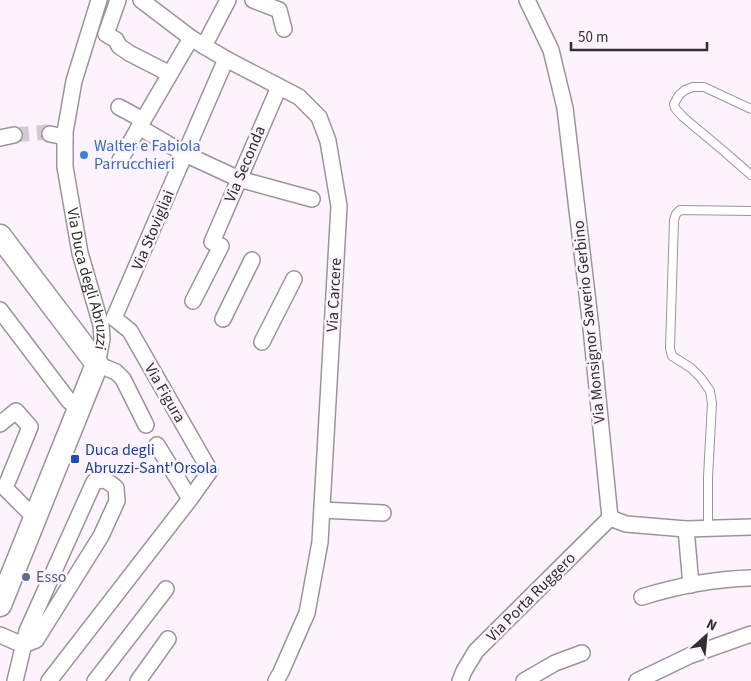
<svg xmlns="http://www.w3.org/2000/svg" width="751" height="681" font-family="'Source Sans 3',sans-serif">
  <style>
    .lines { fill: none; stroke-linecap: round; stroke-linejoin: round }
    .street-tunnel { stroke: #d3cbd3; stroke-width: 15; stroke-dasharray: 15 8; stroke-linecap: butt }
    .lane-casing { stroke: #9c949b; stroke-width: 10 }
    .street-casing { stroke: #9c949b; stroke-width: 18 }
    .secondary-casing { stroke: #9c949b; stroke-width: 25 }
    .lane { stroke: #fff; stroke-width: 8 }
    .street { stroke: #fff; stroke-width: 15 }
    .secondary { stroke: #fff; stroke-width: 22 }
    .shop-dot { fill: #3f7fe0; stroke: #fcf3fc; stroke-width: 2 }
    .transit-dot { fill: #1a4fb4; stroke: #fcf3fc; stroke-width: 2 }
    .service-dot { fill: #5c6f8a; stroke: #fcf3fc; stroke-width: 2 }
    .labels { text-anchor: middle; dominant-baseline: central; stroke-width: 5; stroke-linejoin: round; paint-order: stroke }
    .shop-label { font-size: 16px; fill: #366cbe; stroke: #fcf3fc; text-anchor: start }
    .street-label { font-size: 16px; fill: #312d30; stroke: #fcf3fc }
    .transit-label { font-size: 16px; fill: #164399; stroke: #fcf3fc; text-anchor: start }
    .service-label { font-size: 16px; fill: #4e5e75; stroke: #fcf3fc; text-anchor: start }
  </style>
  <rect width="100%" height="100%" fill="#fcf3fc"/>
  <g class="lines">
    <polyline class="street-tunnel" points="14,135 47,132 50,134"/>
    <defs>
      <g id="lane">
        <polyline points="751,109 704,87 693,87 685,90 679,95 674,104 675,108 683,117 726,153 751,175"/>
        <polyline points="708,528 708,477 712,403 710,391 701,378 691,368 672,356 670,348 674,220 676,214 680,210 751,211"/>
      </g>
      <g id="street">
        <path id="s1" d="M99,0l-25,81 -9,51v35l15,86 21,72 1,14 -5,25 19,8 7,7 23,46"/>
        <polyline points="118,0 106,34 116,40 119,46 129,53 170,74"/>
        <polyline points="141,0 191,38 204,46 226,59 299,97 319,117 328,141 339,206 320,542 307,613 281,672 276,681"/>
        <polyline points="253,0 279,10 284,29"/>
        <polyline points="527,0 551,50 565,108 591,328 610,518 626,524 686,529 691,585"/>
        <polyline points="204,46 228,0"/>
        <polyline points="119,107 143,120"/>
        <polyline points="139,127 185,154 239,179 312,199"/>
        <polyline points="50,134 65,137"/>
        <polyline points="0,138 14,135"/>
        <polyline points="120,160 191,38"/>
        <polyline points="193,301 221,246 212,242 279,87"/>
        <polyline points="0,310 69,401 79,409"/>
        <polyline points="114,318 226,59"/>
        <polyline points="223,319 252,260"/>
        <polyline points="262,342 294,279"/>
        <polyline points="0,424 16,411 30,427 5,488 35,518"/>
        <polyline points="157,445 190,499"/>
        <polyline points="322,510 383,513"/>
        <polyline points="686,529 751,527"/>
        <path d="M642,597c35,-11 72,-18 109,-19"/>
        <path d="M0,635l23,10 13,-5 65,-104 16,-35 -1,-13c-8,-7 -11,-10 -22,-6l-67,149 -12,50"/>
        <polyline points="49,681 190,499 210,471 130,331 114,318"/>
        <polyline points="95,681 166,589"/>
        <polyline points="138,681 168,639"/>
        <polyline points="460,681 464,671 476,651 610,518"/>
        <polyline points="524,681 555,663 582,653"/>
        <polyline points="637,681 689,656 751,634"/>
      </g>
      <polyline id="secondary" points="0,236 97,364 0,605"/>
    </defs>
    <use href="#lane" class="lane-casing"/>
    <use href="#street" class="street-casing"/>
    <use href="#secondary" class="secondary-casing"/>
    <use href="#lane" class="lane"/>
    <use href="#street" class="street"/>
    <use href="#secondary" class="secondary"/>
  </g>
  <circle class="shop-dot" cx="84" cy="155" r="5"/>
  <rect class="transit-dot" x="70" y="454" width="10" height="10" rx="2.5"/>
  <circle class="service-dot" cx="26" cy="577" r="5"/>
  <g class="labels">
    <g class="shop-label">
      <text x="94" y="146">Walter e Fabiola<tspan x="94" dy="18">Parrucchieri</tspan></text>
    </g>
    <g class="street-label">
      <text transform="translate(245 164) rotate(-67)">Via Seconda</text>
      <text transform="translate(153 230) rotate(-67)">Via Stovigliai</text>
      <text stroke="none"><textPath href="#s1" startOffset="286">Via Duca degli Abruzzi</textPath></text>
      <text transform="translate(334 295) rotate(-87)">Via Carcere</text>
      <text transform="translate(589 322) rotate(-96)">Via Monsignor Saverio Gerbino</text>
      <text transform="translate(165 393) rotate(60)">Via Figura</text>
      <text transform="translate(531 597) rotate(-45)">Via Porta Ruggero</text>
    </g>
    <g class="transit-label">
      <text x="85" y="450">Duca degli<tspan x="85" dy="18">Abruzzi-Sant'Orsola</tspan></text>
    </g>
    <g class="service-label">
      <text x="36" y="577">Esso</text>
    </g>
  </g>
  <g transform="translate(706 636) rotate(27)" stroke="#fcf3fc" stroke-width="4" paint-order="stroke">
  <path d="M0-4L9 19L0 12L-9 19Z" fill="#312d30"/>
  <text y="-8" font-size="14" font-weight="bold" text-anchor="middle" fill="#312d30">N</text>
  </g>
  <path d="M571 42v8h136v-8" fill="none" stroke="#312d30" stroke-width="2.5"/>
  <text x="578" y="42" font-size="15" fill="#312d30" stroke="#fcf3fc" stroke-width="4" paint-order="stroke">50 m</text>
</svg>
